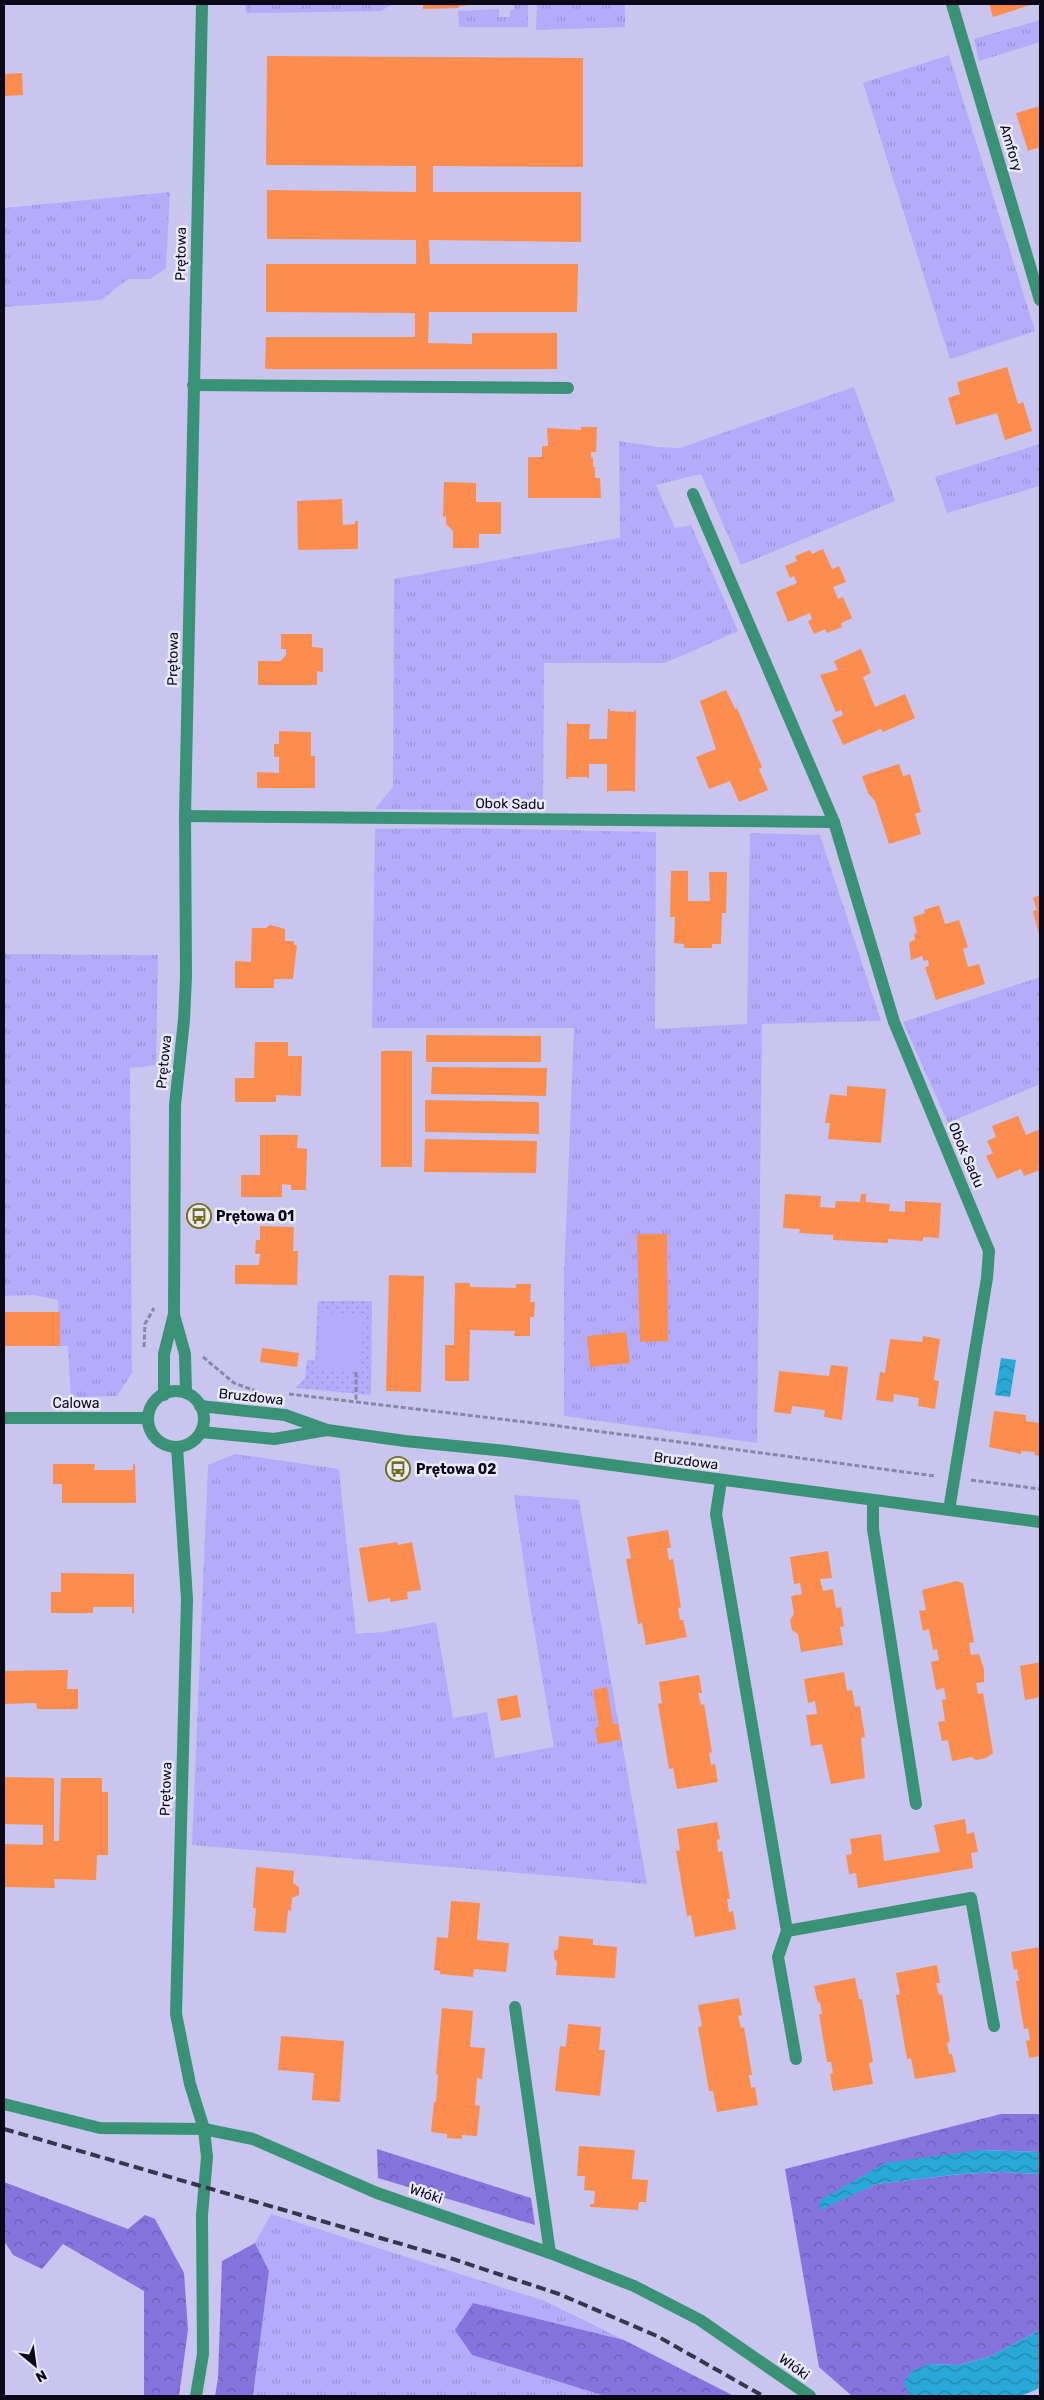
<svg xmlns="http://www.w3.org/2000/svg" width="1044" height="2400" font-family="Rubik,sans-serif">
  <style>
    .grass { fill: url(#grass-tufts) }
    .forest { fill: url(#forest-crowns) }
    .park { fill: url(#park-dots) }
    .pitch { fill: #b4abfb }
    .water { fill: url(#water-waves) }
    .building { fill: #fc8d4e }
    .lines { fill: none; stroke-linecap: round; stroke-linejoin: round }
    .path { stroke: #8885a5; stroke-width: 3; stroke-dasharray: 5 2.5; stroke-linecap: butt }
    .service { stroke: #399276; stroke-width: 12 }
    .minor { stroke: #399276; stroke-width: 12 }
    .tertiary { stroke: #399276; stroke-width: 12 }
    .rail { stroke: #373549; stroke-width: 4; stroke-dasharray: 10 5; stroke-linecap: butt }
    .labels { text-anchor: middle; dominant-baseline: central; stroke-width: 5; stroke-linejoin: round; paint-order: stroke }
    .street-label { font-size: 14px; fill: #0b0917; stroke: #eae9fe }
    .poi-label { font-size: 14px; font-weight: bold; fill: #0b0917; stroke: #eae9fe; text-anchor: start }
  </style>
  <defs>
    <pattern id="grass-tufts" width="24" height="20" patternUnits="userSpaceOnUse" patternTransform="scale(1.25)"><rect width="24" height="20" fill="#b4abfb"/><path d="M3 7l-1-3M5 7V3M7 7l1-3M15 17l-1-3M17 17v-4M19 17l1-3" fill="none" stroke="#9992d6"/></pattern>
    <pattern id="forest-crowns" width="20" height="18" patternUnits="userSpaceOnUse" patternTransform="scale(1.25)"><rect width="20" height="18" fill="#8574dd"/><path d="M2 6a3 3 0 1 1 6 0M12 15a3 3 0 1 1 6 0" fill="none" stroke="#6b5db2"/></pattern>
    <pattern id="park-dots" width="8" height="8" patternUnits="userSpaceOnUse" patternTransform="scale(1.25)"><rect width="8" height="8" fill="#b4abfb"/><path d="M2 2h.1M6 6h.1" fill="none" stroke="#9992d6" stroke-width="1.8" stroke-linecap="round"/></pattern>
    <pattern id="water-waves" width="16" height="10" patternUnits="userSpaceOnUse" patternTransform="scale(1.25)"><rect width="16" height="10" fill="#2aa8d7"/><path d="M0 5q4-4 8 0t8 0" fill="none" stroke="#2287ad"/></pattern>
  </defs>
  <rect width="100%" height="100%" fill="#c9c5ef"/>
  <g class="grass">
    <polygon points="246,4 393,4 381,11 246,13"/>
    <polygon points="514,4 528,4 528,27 459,27 458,11 499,9 499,17 510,17 510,10 514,10"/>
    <polygon points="537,4 625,4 625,27 536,30"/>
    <polygon points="1040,20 1040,42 979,61 974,39"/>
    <polygon points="949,55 1035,331 950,359 863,83"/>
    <polygon points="170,192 166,268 150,279 128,279 101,300 4,307 4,208"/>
    <polygon points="854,387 895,501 741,565 701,474 656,485 675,528 691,525 738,631 665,663 544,663 543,811 375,809 393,787 394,579 620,538 619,441 657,447 680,448"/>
    <polygon points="1040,444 1040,486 947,513 935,477"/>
    <polygon points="464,828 656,832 655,1029 747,1024 750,833 820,835 881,1021 762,1024 757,1443 564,1416 564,1277 574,1028 372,1028 375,829"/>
    <polygon points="4,954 158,955 156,1065 130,1068 132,1373 117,1396 71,1397 68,1346 60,1346 58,1300 33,1295 4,1296"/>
    <polygon points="1040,977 1040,1084 948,1123 903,1022"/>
    <polygon points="235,1454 339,1469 356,1634 383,1632 436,1622 453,1718 487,1712 495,1758 554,1747 530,1605 514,1495 579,1500 647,1884 192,1845 208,1465"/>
    <polygon points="271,2214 545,2301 624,2340 473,2303 472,2355 605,2396 253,2396 269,2271 255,2243"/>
  </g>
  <g class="forest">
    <polygon points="1001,2114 1040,2114 1040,2152 981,2150 820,2200 820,2209 876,2184 961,2174 1001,2172 1040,2174 1040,2330 989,2357 959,2365 928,2364 908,2393 912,2396 852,2396 819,2367 785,2169"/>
    <polygon points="377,2149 531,2198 535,2225 378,2178"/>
    <polygon points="4,2182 128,2229 145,2215 155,2219 184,2273 188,2330 179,2396 144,2396 144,2291 63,2244 42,2269 13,2255 4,2241"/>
    <polygon points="255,2243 269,2271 253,2396 215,2396 218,2378 222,2261"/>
    <polygon points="473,2303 624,2340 734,2396 605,2396 472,2355 455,2330"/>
  </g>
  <polygon class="park" points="318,1301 372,1301 371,1395 296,1388 305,1378 307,1360 315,1360"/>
  <polygon class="pitch" points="320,1312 363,1314 361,1372 317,1370"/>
  <g class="water">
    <polygon points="1001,1358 1016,1360 1010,1397 995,1395"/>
    <polygon points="981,2150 1040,2152 1040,2174 1001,2172 961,2174 876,2184 820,2210 820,2200 885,2163"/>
    <polygon points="1040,2330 1040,2388 1021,2396 912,2396 908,2393 904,2381 912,2371 928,2364 959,2365 989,2357"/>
  </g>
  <g class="building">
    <polygon points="423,4 471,4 471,5 458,6 459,8 423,9"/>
    <polygon points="989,4 1033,4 993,17"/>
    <polygon points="267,56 583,58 583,167 433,166 433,192 581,192 581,242 429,240 430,264 578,264 577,312 429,312 428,343 472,344 472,333 557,333 557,369 265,369 266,337 415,337 415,313 266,312 266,264 416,264 416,240 267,239 267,190 416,192 416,166 266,165"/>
    <polygon points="22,73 23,95 4,96 4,74"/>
    <polygon points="1040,106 1040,147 1028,151 1016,113"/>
    <polygon points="1007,367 1018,404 1023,402 1032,431 1005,440 997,413 956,425 948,398 960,394 957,382"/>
    <polygon points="581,427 597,427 596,452 591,452 591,457 593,458 593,467 595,467 595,478 600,478 601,498 528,498 528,457 542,457 542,446 548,446 547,428 581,430"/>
    <polygon points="444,482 476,483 476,502 501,502 501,534 479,534 479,548 453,548 453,531 446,524 446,516 443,517"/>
    <polygon points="342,499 343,525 355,524 355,521 358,521 358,549 298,550 297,501"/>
    <polygon points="823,549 832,569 839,566 846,582 833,587 838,599 843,597 852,618 841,623 842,627 827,633 825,629 814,634 808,621 812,619 810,613 788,622 776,592 797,583 794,576 790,578 785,566 797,561 795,556 810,550 812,554"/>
    <polygon points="281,634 312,634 312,647 323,648 323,672 317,671 317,685 258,685 258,661 281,661 286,655 286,649 281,649"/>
    <polygon points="861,649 871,673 863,677 875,707 905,694 915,718 883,732 881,729 843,745 832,720 843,715 841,710 836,712 820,675 838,670 834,661"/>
    <polygon points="726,690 735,709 737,708 762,767 759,769 768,790 739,802 730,781 709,789 696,757 716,749 700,701"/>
    <polygon points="608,709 610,709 610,711 634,712 636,709 635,793 633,791 609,791 607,793 607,764 589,764 589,779 587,777 568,777 569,779 566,779 567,721 569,724 590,724 589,739 607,739"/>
    <polygon points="279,731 311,732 311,756 315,756 315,788 257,788 257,772 279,773 279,757 274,757 274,744 279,744"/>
    <polygon points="899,764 903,776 910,774 921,812 915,814 921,834 889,844 875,801 868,793 862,776"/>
    <polygon points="671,871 688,871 688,901 710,901 709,872 727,872 726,913 722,913 721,944 712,944 712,948 684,948 684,944 674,943 675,917 670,917"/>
    <polygon points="1040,895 1040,939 1033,911 1037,910 1033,898"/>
    <polygon points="939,905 945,924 959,920 968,947 963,949 968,967 979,964 985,984 936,1000 925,967 929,966 928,960 924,961 922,956 911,960 909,942 915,940 914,934 917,933 913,917 925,913 924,910"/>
    <polygon points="270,925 285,929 285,941 294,941 294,945 297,945 293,979 274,979 274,988 235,988 235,961 251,962 252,928 266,928"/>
    <polygon points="426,1035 541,1036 541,1062 426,1062"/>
    <polygon points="255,1042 288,1042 288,1056 302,1056 301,1096 276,1095 276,1102 235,1102 235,1078 254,1078"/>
    <rect x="381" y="1051" width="31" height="116"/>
    <polygon points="432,1067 547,1068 546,1096 431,1094"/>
    <polygon points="847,1086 886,1089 881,1143 828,1139 830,1123 825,1123 830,1094 847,1096"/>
    <polygon points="425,1100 539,1102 539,1134 425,1132"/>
    <polygon points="1018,1116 1026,1135 1040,1129 1040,1165 1038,1165 1040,1170 1024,1176 1021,1169 997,1179 986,1156 993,1153 987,1141 996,1137 992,1126"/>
    <polygon points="260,1135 298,1135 297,1148 307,1149 306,1190 291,1190 291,1185 282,1184 282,1197 241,1197 241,1175 260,1175"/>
    <polygon points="425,1139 537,1141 536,1173 424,1172"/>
    <polygon points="785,1194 821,1196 820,1207 835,1208 836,1201 860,1202 861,1194 866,1194 866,1202 890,1204 889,1211 905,1212 905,1201 941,1203 939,1238 923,1237 923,1241 888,1239 888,1243 833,1240 833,1235 799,1233 800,1229 783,1228"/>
    <polygon points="260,1226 294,1227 293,1251 298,1251 297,1285 235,1284 235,1265 259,1265 260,1254 255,1254 256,1240 260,1240"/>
    <polygon points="637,1234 667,1234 668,1341 640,1342"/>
    <polygon points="389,1275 424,1276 421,1392 386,1391"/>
    <polygon points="455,1283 470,1283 470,1287 516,1288 516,1284 531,1284 530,1302 535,1302 534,1317 530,1317 530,1336 514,1336 515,1331 470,1330 469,1381 445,1381 445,1345 454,1345"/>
    <rect x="4" y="1312" width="56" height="34"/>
    <polygon points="626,1332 630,1363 590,1367 587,1336"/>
    <polygon points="923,1336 940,1339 934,1380 939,1381 935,1409 918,1406 919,1398 894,1394 893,1402 876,1400 880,1372 885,1373 890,1339 922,1342"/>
    <polygon points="262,1348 299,1353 297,1367 260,1362"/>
    <polygon points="831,1365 848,1367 842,1420 824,1417 825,1410 792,1406 791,1414 774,1412 779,1371 829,1376"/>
    <polygon points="994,1411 1026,1415 1026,1421 1040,1423 1040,1456 1034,1455 1035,1452 1021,1451 1021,1454 989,1447"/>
    <polygon points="53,1464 95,1464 94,1470 133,1470 133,1464 135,1464 136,1503 62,1503 62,1484 53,1484"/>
    <polygon points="668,1530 671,1548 667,1548 669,1560 673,1559 681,1607 678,1608 680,1620 683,1620 687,1637 646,1645 642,1623 638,1624 626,1559 631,1558 627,1537"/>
    <polygon points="397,1542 398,1545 412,1542 421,1590 407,1592 408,1599 390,1602 390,1598 368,1602 359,1548"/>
    <polygon points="828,1551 832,1578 820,1579 823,1591 833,1589 836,1608 841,1607 844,1626 840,1627 843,1645 801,1652 798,1634 792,1630 790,1620 794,1614 791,1596 802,1594 800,1583 794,1584 790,1557"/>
    <polygon points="61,1573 134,1574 134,1613 132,1613 132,1607 93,1607 93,1613 51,1613 51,1592 61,1592"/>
    <polygon points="956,1581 963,1583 974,1642 969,1643 971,1655 979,1654 984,1669 984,1682 976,1683 978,1694 983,1693 993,1753 986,1758 976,1760 972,1757 952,1761 948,1740 942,1741 938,1722 945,1721 942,1700 946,1699 944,1688 936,1690 931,1662 939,1660 937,1649 933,1650 929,1629 923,1631 919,1611 926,1610 922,1590"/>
    <polygon points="1040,1662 1040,1697 1025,1700 1020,1666"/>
    <polygon points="68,1670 67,1689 78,1689 78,1709 37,1709 36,1703 4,1704 4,1671"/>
    <polygon points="844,1672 847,1691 852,1690 855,1707 860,1706 865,1737 861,1738 865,1778 831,1784 822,1744 811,1746 806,1715 817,1714 815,1701 808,1703 804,1679"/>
    <polygon points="699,1675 702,1693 698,1693 701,1705 704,1704 712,1752 709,1753 711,1765 715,1764 718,1782 677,1789 673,1768 669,1769 658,1704 662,1703 659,1682"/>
    <polygon points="607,1687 613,1724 618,1724 621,1740 598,1744 595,1728 599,1726 593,1690"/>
    <polygon points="517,1695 521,1717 501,1721 497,1699"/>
    <polygon points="4,1777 54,1778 54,1841 59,1841 61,1778 102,1778 102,1792 108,1792 108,1855 97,1855 96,1880 54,1879 55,1888 4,1887 4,1844 43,1845 43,1825 4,1824"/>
    <polygon points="965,1819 967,1834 974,1832 978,1852 971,1853 973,1868 858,1888 856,1873 849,1874 846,1855 852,1854 850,1839 881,1834 884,1861 940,1852 934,1825"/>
    <polygon points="717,1822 720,1839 717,1840 718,1852 722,1851 730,1899 727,1899 729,1912 733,1911 736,1929 695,1937 691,1915 687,1916 676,1851 680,1850 677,1829"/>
    <polygon points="256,1867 294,1871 293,1883 299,1887 299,1895 292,1898 291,1911 288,1910 286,1933 254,1931 256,1908 253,1908"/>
    <polygon points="451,1901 480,1903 477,1940 509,1943 506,1972 474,1969 473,1977 440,1974 440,1971 434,1970 437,1937 448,1938"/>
    <polygon points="559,1936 593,1939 593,1945 617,1947 615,1978 556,1975 557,1962 554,1958 554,1951 558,1949"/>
    <polygon points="1040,1947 1040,2056 1029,2058 1026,2041 1030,2040 1028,2028 1024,2029 1016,1981 1019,1981 1017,1969 1014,1970 1011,1952"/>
    <polygon points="937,1965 940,1983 936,1983 939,1995 942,1994 950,2042 947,2043 949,2054 952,2054 956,2072 915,2079 911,2058 907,2059 896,1995 900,1994 896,1973"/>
    <polygon points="855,1978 859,1999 862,1999 873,2062 869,2063 873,2084 833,2091 830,2074 833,2073 831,2062 827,2062 819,2014 822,2014 820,2002 818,2003 814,1986"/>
    <polygon points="739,1998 742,2015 738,2016 741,2028 744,2027 752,2075 749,2075 751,2088 755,2087 758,2105 717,2112 713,2091 709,2091 698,2027 702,2026 698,2005"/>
    <polygon points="442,2008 473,2011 470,2047 485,2048 482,2079 477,2078 475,2105 480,2106 477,2136 462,2135 462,2139 447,2138 447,2134 431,2132 434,2102 436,2102 438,2075 436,2074"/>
    <polygon points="568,2024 601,2027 599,2050 605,2050 600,2096 555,2091 560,2046 566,2047"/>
    <polygon points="281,2036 344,2041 340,2102 312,2100 314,2073 278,2070"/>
    <polygon points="579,2146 635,2150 632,2179 648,2180 646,2202 639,2202 638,2210 590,2207 590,2204 594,2204 595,2191 584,2190 585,2176 577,2176"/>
  </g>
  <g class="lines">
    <g class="path">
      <polyline points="144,1347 145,1324 154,1308"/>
      <polyline points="203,1357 234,1383 256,1391"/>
      <polyline points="356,1372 356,1401"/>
      <polyline points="289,1394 551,1425 935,1476"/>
      <polyline points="971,1480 1040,1489"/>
    </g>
    <g class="service">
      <polyline points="193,385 568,388"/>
      <polyline points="721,1481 716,1514 787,1931 971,1898 994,2026"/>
      <polyline points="787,1931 778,1957 796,2059"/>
      <polyline points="196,2396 203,2354 202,2215 207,2157 204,2129"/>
    </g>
    <g class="minor">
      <polyline points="952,4 1040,300"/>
      <polyline points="693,494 834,822 894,1022 989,1251 987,1278 949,1510"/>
      <polyline points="185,816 834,822"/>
      <polyline points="4,1418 148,1418"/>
      <polyline points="177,1447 187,1599 176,2014 190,2084 204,2129"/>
      <polyline points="873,1500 873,1529 916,1804"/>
      <polyline points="515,2007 550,2253"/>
      <polyline points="4,2104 100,2128 204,2129 253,2139 377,2193 550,2253 634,2286 700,2320 810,2396"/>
    </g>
    <g class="tertiary">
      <polyline points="174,1315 185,1354 186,1393"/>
      <circle cx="176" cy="1419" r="28"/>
      <polyline points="164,1395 164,1354 174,1314 175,1105 184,1020 186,977 185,816 202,4"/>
      <polyline points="200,1406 285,1415 327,1430 405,1441 506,1451 1040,1522"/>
      <polyline points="201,1432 274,1439 327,1430"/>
    </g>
    <polyline class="rail" points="4,2129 453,2259 559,2294 657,2336 763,2396"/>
  </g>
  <defs>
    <symbol id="bus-ring" viewBox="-11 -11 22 22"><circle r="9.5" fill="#eae9fe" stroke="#717013" stroke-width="1.5"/><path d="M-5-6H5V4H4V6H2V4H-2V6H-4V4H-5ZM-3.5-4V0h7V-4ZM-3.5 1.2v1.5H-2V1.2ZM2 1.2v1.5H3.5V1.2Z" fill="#717013"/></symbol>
  </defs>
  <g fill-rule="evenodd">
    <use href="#bus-ring" x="185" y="1202" width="28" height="28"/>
    <use href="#bus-ring" x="384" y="1455" width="28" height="28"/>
  </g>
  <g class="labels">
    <g class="street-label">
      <text transform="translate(1011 148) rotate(73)">Amfory</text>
      <text transform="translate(181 254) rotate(-89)">Prętowa</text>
      <text transform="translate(173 659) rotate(-89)">Prętowa</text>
      <text transform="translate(510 804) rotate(1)">Obok Sadu</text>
      <text transform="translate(164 1062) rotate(-84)">Prętowa</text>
      <text transform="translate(966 1155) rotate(67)">Obok Sadu</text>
      <text transform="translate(251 1397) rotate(6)">Bruzdowa</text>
      <text x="76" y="1403">Calowa</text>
      <text transform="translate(686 1461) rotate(7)">Bruzdowa</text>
      <text transform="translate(166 1789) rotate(-88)">Prętowa</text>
      <text transform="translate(426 2194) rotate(19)">Włóki</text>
      <text transform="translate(794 2367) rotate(36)">Włóki</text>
    </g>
    <g class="poi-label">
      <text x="216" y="1216">Prętowa 01</text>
      <text x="416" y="1469">Prętowa 02</text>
    </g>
  </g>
  <rect width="1044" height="2400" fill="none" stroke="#0b0917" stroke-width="10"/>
  <g transform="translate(35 2365) rotate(151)" stroke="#eae9fe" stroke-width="4" paint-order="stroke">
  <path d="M0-4L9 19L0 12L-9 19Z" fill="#0b0917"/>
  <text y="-8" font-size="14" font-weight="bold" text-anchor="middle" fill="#0b0917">N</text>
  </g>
</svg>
